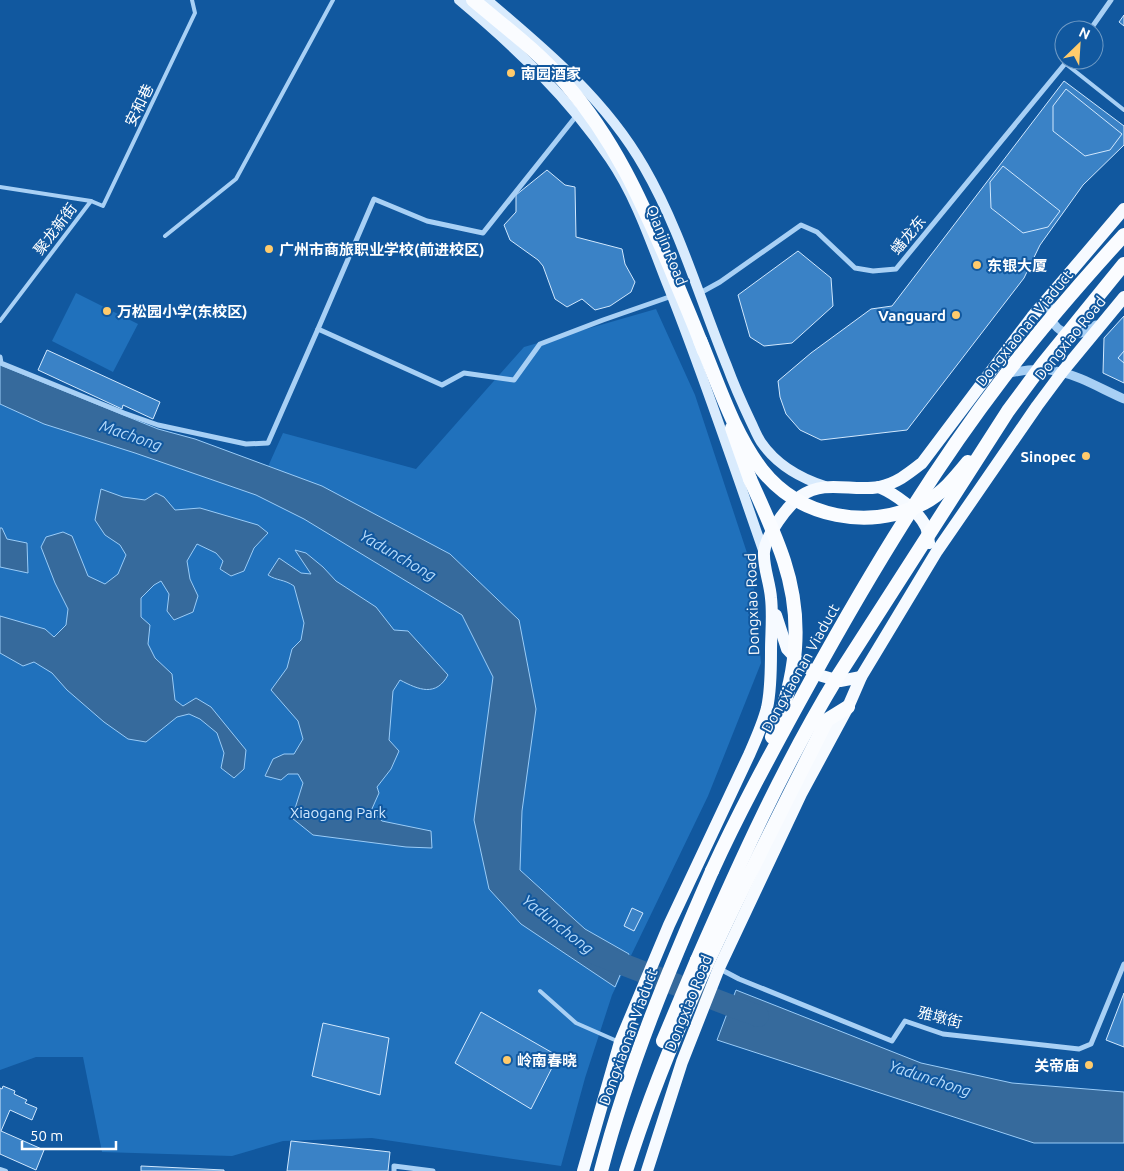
<svg xmlns="http://www.w3.org/2000/svg" width="1124" height="1171" font-family="Ubuntu,'Noto Sans SC',sans-serif">
  <style>
    .green { fill: #2071bc }
    .water { fill: #366a9c; stroke: #9accf8 }
    .lines { fill: none; stroke-linecap: round; stroke-linejoin: round }
    .river { stroke: #366a9c; stroke-width: 22 }
    .building { fill: #3a82c6; stroke: #d1e8fe }
    .service { stroke: #a8d0f5; stroke-width: 4 }
    .minor { stroke: #a8d0f5; stroke-width: 5 }
    .tertiary { stroke: #a8d0f5; stroke-width: 9 }
    .secondary { stroke: #d9ebfd; stroke-width: 10 }
    .primary { stroke: #f6faff; stroke-width: 12 }
    .trunk { stroke: #fafcff; stroke-width: 14 }
    .trunk-bridge { stroke: #fafcff; stroke-width: 14 }
    .poi-dot { fill: #ffcb6c; stroke: #11589f; stroke-width: 2 }
    .labels { text-anchor: middle; dominant-baseline: central; stroke-width: 4; stroke-linejoin: round; paint-order: stroke }
    .poi-label { font-size: 15px; font-weight: bold; fill: #fff; stroke: #11589f; text-anchor: start }
    .street-label { font-size: 15px; fill: #fff; stroke: #11589f }
    .park-label { font-size: 15px; fill: #d1e8fe; stroke: #11589f }
    .water-label { font-size: 16px; font-style: italic; fill: #b5dafb; stroke: #11589f }
  </style>
  <rect width="100%" height="100%" fill="#11589f"/>
  <g class="green">
    <polygon points="76,293 138,324 113,372 52,341"/>
    <polygon points="656,309 695,395 752,568 761,663 708,796 612,995 585,1078 561,1166 372,1138 283,1141 232,1156 102,1152 83,1057 36,1057 0,1070 0,404 44,424 135,453 262,480 283,433 416,469 524,347"/>
  </g>
  <g class="water">
    <polygon points="0,365 158,429 195,439 322,486 450,554 519,620 536,709 522,811 520,870 585,929 629,954 615,987 521,924 489,889 474,820 493,677 462,615 304,519 256,495 135,453 44,424 0,404"/>
    <polygon points="101,489 123,497 145,500 156,493 164,497 175,510 200,508 258,525 268,533 254,548 244,571 231,576 220,569 223,561 216,553 197,544 187,561 190,579 198,596 193,612 174,620 167,611 169,594 161,581 154,585 141,598 141,617 150,625 148,644 155,658 172,674 175,700 183,706 196,698 211,707 246,750 244,769 234,778 221,768 224,753 217,733 200,719 189,714 177,717 146,742 128,739 104,722 67,690 52,673 34,662 23,666 0,653 0,616 45,629 54,637 66,625 68,609 55,583 41,547 46,537 63,532 72,536 88,576 105,584 118,574 126,555 120,545 105,535 95,520"/>
    <polygon points="0,528 2,528 7,539 27,543 28,573 0,567"/>
    <path d="M295,550l11,3 17,14 13,14 40,26 18,23 14,1 40,44c-12,22 -29,15 -48,5l-7,11 -4,49 10,11 -8,18 -14,18 2,6 -8,18 11,10 49,10 1,17 -26,-1 -93,-12 -21,-17 11,-35 -5,-9h-10l-7,6 -16,-4 8,-17 11,-5h10l9,-15 -5,-18 -27,-31 16,-22 5,-19 9,-9 3,-17 -10,-37c-10,-7 -17,-5 -26,-11l11,-17 22,15 10,1z"/>
    <polygon points="736,990 921,1063 1012,1083 1124,1092 1124,1143 1034,1143 717,1040"/>
  </g>
  <g class="lines">
    <polyline class="river" points="596,954 758,1016"/>
  </g>
  <g class="building">
    <polygon points="1124,15 1124,26 1119,22"/>
    <polygon points="1064,81 1124,126 1124,145 1083,185 1040,245 1024,278 907,430 821,440 800,430 786,414 780,397 778,381 811,353 871,309 892,306"/>
    <polygon points="1066,89 1122,134 1110,150 1085,156 1053,131 1053,106"/>
    <polygon points="1003,166 1060,211 1048,227 1023,233 991,208 990,182"/>
    <polygon points="547,170 565,185 575,187 576,237 622,249 625,264 635,282 631,292 610,306 595,310 582,299 567,307 555,299 543,266 538,260 510,240 504,225 516,212 516,195"/>
    <polygon points="798,251 831,278 833,306 792,343 764,346 750,337 738,295"/>
    <polygon points="1124,316 1124,383 1103,373 1104,338"/>
    <polygon points="47,350 160,402 153,419 123,405 122,409 38,370"/>
    <polygon points="1124,351 1124,363 1118,358"/>
    <polygon points="632,908 643,913 634,931 624,926"/>
    <polygon points="1124,993 1124,1047 1106,1040"/>
    <polygon points="481,1012 558,1056 531,1109 455,1063"/>
    <polygon points="323,1023 389,1038 380,1095 312,1076"/>
    <polygon points="3,1086 15,1091 14,1094 27,1100 25,1103 37,1108 32,1120 10,1110 1,1131 44,1150 36,1170 0,1154 0,1088 2,1089"/>
    <polygon points="291,1141 390,1152 388,1171 287,1171"/>
    <polygon points="141,1166 224,1170 224,1171 141,1171"/>
  </g>
  <g class="lines">
    <g class="service">
      <polyline points="1066,64 1124,110"/>
      <polyline points="0,187 91,201 0,321"/>
      <polyline points="91,201 103,206 195,13 192,0"/>
      <polyline points="165,236 236,179 333,0"/>
      <polyline points="540,991 576,1023 617,1041"/>
      <polyline points="0,1169 6,1171"/>
    </g>
    <g class="minor">
      <polyline points="1090,30 1111,0"/>
      <polyline points="700,293 720,282 801,225 817,232 855,268 873,271 896,269 1068,60"/>
      <polyline points="318,329 374,199 427,221 483,233 577,115"/>
      <polyline points="0,357 1,363 124,413 158,425 246,444 268,443 318,329 442,385 464,373 514,380 540,344 603,320 672,296"/>
      <polyline points="720,969 739,979 892,1041 905,1021 943,1034 1079,1049 1091,1044 1124,964"/>
      <polyline points="394,1171 394,1166 433,1171"/>
    </g>
    <g class="tertiary">
      <path d="M1051,296c-9,32 20,50 45,29"/>
      <path d="M1006,374c52,-13 72,4 118,25"/>
    </g>
    <g class="secondary">
      <path d="M459,0c56,47 110,98 151,159 26,38 41,84 58,127 35,88 65,178 96,267"/>
      <path d="M487,0c58,49 119,100 157,167 36,62 56,133 83,199 7,19 15,37 24,56 3,6 6,14 10,20 15,22 39,36 64,44"/>
    </g>
    <g class="primary">
      <path d="M879,487c16,7 39,23 47,40 2,4 2,11 3,16"/>
      <polyline points="776,615 787,649 802,665 822,676 840,681 861,677"/>
      <path d="M583,1171l37,-129 49,-117 80,-170c7,-16 14,-31 18,-47 4,-18 4,-38 4,-57 0,-17 2,-36 0,-53 -1,-15 -8,-31 -7,-46 2,-17 23,-46 37,-56 24,-17 51,-4 78,-9 18,-4 29,-13 43,-24l110,-146 92,-108"/>
      <polyline points="647,1171 682,1062 719,968 801,794 848,707 861,677 937,551 1037,406 1063,371 1124,297"/>
    </g>
    <g class="trunk">
      <path d="M473,0c32,27 66,52 93,84 48,55 75,116 104,183 11,28 24,56 34,84"/>
      <polyline points="732,428 750,479"/>
      <polyline points="663,1041 697,960"/>
      <path d="M601,1171c27,-104 68,-202 111,-300"/>
      <path d="M626,1171c49,-157 127,-304 201,-451l21,-13"/>
    </g>
    <g class="trunk-bridge">
      <path d="M700,340c18,43 33,92 62,130 38,48 107,61 162,33 18,-9 31,-25 44,-41"/>
      <path d="M750,479c12,27 25,54 34,82 20,61 13,118 -12,176"/>
      <path d="M712,871c26,-57 56,-112 86,-167 61,-112 127,-224 205,-326 38,-50 79,-97 121,-143"/>
      <path d="M697,960c42,-96 86,-194 141,-284l170,-265 34,-46 82,-101"/>
    </g>
  </g>
  <g class="poi-dot">
    <circle cx="511" cy="73" r="5"/>
    <circle cx="269" cy="249" r="5"/>
    <circle cx="977" cy="265" r="5"/>
    <circle cx="107" cy="311" r="5"/>
    <circle cx="956" cy="315" r="5"/>
    <circle cx="1086" cy="456" r="5"/>
    <circle cx="507" cy="1060" r="5"/>
    <circle cx="1089" cy="1065" r="5"/>
  </g>
  <g class="labels">
    <g class="poi-label">
      <text x="521" y="73">南园酒家</text>
      <text x="279" y="249">广州市商旅职业学校(前进校区)</text>
      <text x="987" y="265">东银大厦</text>
      <text x="117" y="311">万松园小学(东校区)</text>
      <text x="946" y="315" text-anchor="end">Vanguard</text>
      <text x="1076" y="456" text-anchor="end">Sinopec</text>
      <text x="517" y="1060">岭南春晓</text>
      <text x="1079" y="1065" text-anchor="end">关帝庙</text>
    </g>
    <g class="street-label">
      <text transform="translate(139 105) rotate(-64)">安和巷</text>
      <text transform="translate(55 229) rotate(-53)">聚龙新街</text>
      <text transform="translate(908 235) rotate(-50)">蟠龙东</text>
      <text transform="translate(667 245) rotate(68)">Qianjin Road</text>
      <text transform="translate(1024 328) rotate(-51)">Dongxiaonan Viaduct</text>
      <text transform="translate(1070 338) rotate(-51)">Dongxiao Road</text>
      <text transform="translate(752 604) rotate(-92)">Dongxiao Road</text>
      <text transform="translate(800 668) rotate(-61)">Dongxiaonan Viaduct</text>
      <text transform="translate(688 1003) rotate(-68)">Dongxiao Road</text>
      <text transform="translate(940 1017) rotate(14)">雅墩街</text>
      <text transform="translate(628 1037) rotate(-70)">Dongxiaonan Viaduct</text>
    </g>
    <g class="park-label">
      <text x="338" y="812">Xiaogang Park</text>
    </g>
    <g class="water-label">
      <text transform="translate(131 435) rotate(19)">Machong</text>
      <text transform="translate(398 555) rotate(30)">Yadunchong</text>
      <text transform="translate(558 924) rotate(38)">Yadunchong</text>
      <text transform="translate(930 1078) rotate(18)">Yadunchong</text>
    </g>
  </g>
  <g transform="translate(1079 45) rotate(25)"><circle r="24" fill="#11589f" stroke="#709bc5"/>
  <path d="M0-4L9 19L0 12L-9 19Z" fill="#ffcb6c"/>
  <text y="-8" font-size="14" font-weight="bold" text-anchor="middle" fill="#ffffff">N</text>
  </g>
  <path d="M22 1141v8h94v-8" fill="none" stroke="#ffffff" stroke-width="2.5"/>
  <text x="30" y="1141" font-size="15" fill="#ffffff" stroke="#11589f" stroke-width="4" paint-order="stroke">50 m</text>
</svg>
